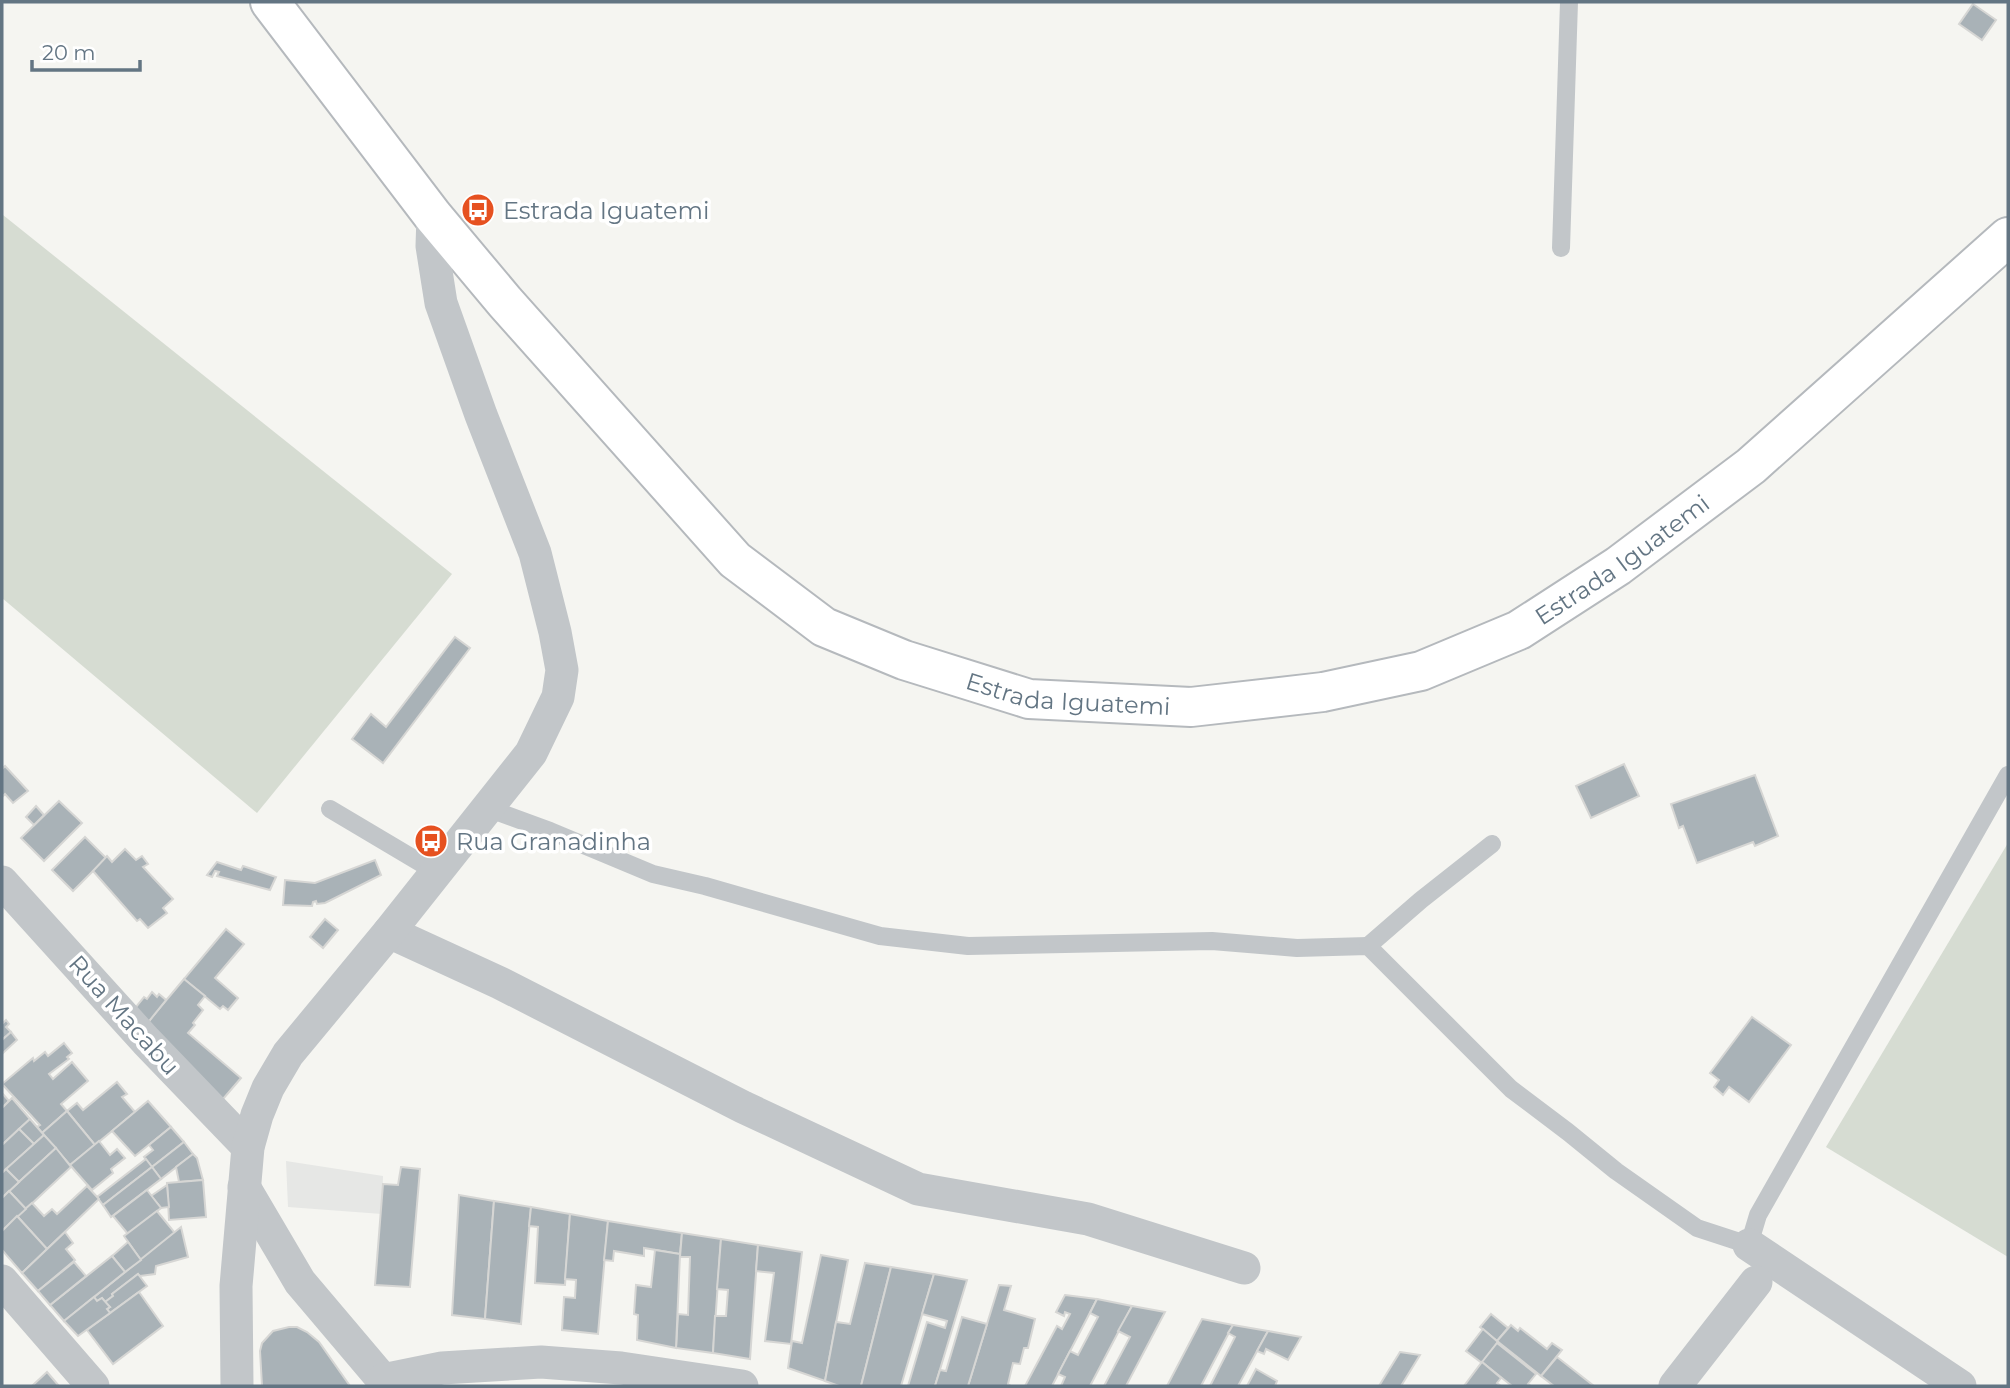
<svg xmlns="http://www.w3.org/2000/svg" width="2010" height="1388" font-family="Montserrat,sans-serif">
  <style>
    .built { fill: #e6e7e5 }
    .green { fill: #d6dcd2 }
    .building { fill: #a9b2b7; stroke: #d6d6d4; stroke-width: 2 }
    .lines { fill: none; stroke-linecap: round; stroke-linejoin: round }
    .primary-casing { stroke: #b5b9bd; stroke-width: 42 }
    .service { stroke: #c2c6c9; stroke-width: 18 }
    .minor { stroke: #c2c6c9; stroke-width: 33 }
    .primary { stroke: #fff; stroke-width: 38 }
    .labels { text-anchor: middle; dominant-baseline: central; stroke-width: 7; stroke-linejoin: round; paint-order: stroke }
    .poi-label { font-size: 24px; fill: #637583; stroke: #fff; text-anchor: start }
    .street-label { font-size: 24px; fill: #637583; stroke: #fff }
  </style>
  <rect width="100%" height="100%" fill="#f5f5f1"/>
  <polygon class="built" points="286,1161 383,1176 382,1214 288,1207"/>
  <g class="green">
    <polygon points="3,215 452,574 257,813 2,598 2,216"/>
    <polygon points="2008,843 2008,1257 1826,1147"/>
  </g>
  <g class="building">
    <polygon points="1973,4 1996,20 1982,40 1959,24"/>
    <polygon points="455,637 470,648 383,763 352,739 371,714 386,727"/>
    <polygon points="1624,764 1639,796 1591,818 1576,786"/>
    <polygon points="5,766 28,791 13,803 5,794 2,797 2,769"/>
    <polygon points="1755,775 1778,836 1755,846 1753,842 1697,863 1683,826 1679,828 1671,804"/>
    <polygon points="59,801 82,823 44,861 21,838"/>
    <polygon points="36,806 44,815 34,825 26,817"/>
    <polygon points="85,837 106,858 73,891 52,870"/>
    <polygon points="125,849 136,860 142,856 148,864 143,867 173,899 163,908 167,913 148,928 140,919 137,921 93,871 107,856 112,862"/>
    <polygon points="375,860 381,875 325,903 317,904 316,901 313,902 312,906 283,905 285,880 315,883"/>
    <polygon points="217,862 241,870 243,866 276,877 270,890 217,876 219,872 215,871 212,877 207,875"/>
    <polygon points="325,919 338,930 323,948 310,937"/>
    <polygon points="226,929 244,944 215,978 238,998 228,1010 223,1006 220,1009 184,979"/>
    <polygon points="184,979 205,996 198,1005 203,1010 193,1023 195,1025 188,1033 241,1078 223,1099 143,1028"/>
    <polygon points="152,992 157,997 159,994 166,1000 146,1025 131,1013 144,997 147,999"/>
    <polygon points="1752,1017 1791,1045 1749,1102 1729,1087 1723,1095 1714,1087 1719,1080 1710,1073"/>
    <polygon points="6,1020 9,1024 6,1027 11,1032 2,1040 2,1024"/>
    <polygon points="11,1032 17,1040 2,1054 2,1040"/>
    <polygon points="64,1043 72,1053 67,1057 69,1059 49,1074 53,1079 72,1062 88,1081 61,1104 67,1111 42,1133 37,1127 40,1125 2,1084 33,1058 34,1061 45,1052 48,1056"/>
    <polygon points="117,1082 127,1094 122,1097 135,1112 95,1145 67,1111 77,1103 83,1110"/>
    <polygon points="2,1093 9,1101 2,1108"/>
    <polygon points="12,1098 30,1119 2,1145 2,1108"/>
    <polygon points="148,1101 171,1127 135,1156 112,1131"/>
    <polygon points="67,1111 95,1145 70,1165 42,1133"/>
    <polygon points="30,1119 44,1135 34,1144 19,1129"/>
    <polygon points="171,1127 184,1142 152,1167 144,1157 153,1150 149,1145"/>
    <polygon points="19,1129 34,1144 2,1173 2,1145"/>
    <polygon points="44,1135 56,1148 19,1182 6,1169"/>
    <polygon points="99,1141 110,1155 117,1149 125,1158 111,1169 113,1173 92,1190 70,1165"/>
    <polygon points="184,1142 193,1154 161,1179 152,1167"/>
    <polygon points="56,1148 71,1167 26,1209 9,1191"/>
    <polygon points="193,1154 197,1158 203,1180 179,1182 176,1167"/>
    <polygon points="146,1159 152,1167 103,1205 97,1197"/>
    <polygon points="152,1167 161,1179 111,1217 103,1205"/>
    <polygon points="401,1167 420,1169 410,1287 375,1285 383,1184 398,1185"/>
    <polygon points="6,1169 19,1182 2,1198 2,1173"/>
    <polygon points="203,1180 206,1217 169,1220 167,1183"/>
    <polygon points="167,1185 169,1207 161,1208 151,1196"/>
    <polygon points="87,1186 99,1199 47,1249 17,1216 32,1203 44,1216 52,1209 57,1214"/>
    <polygon points="147,1190 161,1208 128,1234 113,1216"/>
    <polygon points="9,1191 26,1209 2,1231 2,1198"/>
    <polygon points="459,1195 494,1201 485,1319 452,1315"/>
    <polygon points="494,1201 531,1207 521,1324 485,1319"/>
    <polygon points="531,1207 570,1214 565,1285 535,1283 538,1227 529,1226"/>
    <polygon points="157,1211 175,1233 141,1260 124,1236"/>
    <polygon points="570,1214 608,1221 598,1334 562,1330 564,1297 575,1298 576,1280 565,1279"/>
    <polygon points="17,1216 47,1249 22,1273 2,1250 2,1231"/>
    <polygon points="608,1221 682,1233 680,1254 644,1248 644,1256 614,1251 613,1261 604,1260"/>
    <polygon points="181,1227 188,1257 156,1266 155,1274 140,1276 138,1274 112,1294 113,1296 105,1302 102,1298 97,1301 94,1297"/>
    <polygon points="65,1232 73,1243 66,1249 75,1260 38,1291 22,1273"/>
    <polygon points="682,1233 721,1239 713,1353 676,1348 678,1314 688,1315 690,1257 680,1257"/>
    <polygon points="721,1239 758,1245 750,1359 713,1353 715,1316 726,1316 728,1290 717,1289"/>
    <polygon points="128,1242 141,1260 125,1272 112,1256"/>
    <polygon points="758,1245 802,1252 791,1344 765,1341 774,1273 756,1271"/>
    <polygon points="655,1250 680,1254 676,1348 637,1340 638,1315 634,1314 636,1285 651,1287"/>
    <polygon points="821,1255 848,1260 825,1381 788,1368 792,1341 802,1343"/>
    <polygon points="112,1256 125,1272 64,1321 50,1305"/>
    <polygon points="74,1262 86,1276 50,1305 38,1291"/>
    <polygon points="865,1263 891,1267 861,1386 839,1386 825,1381 836,1322 850,1324"/>
    <polygon points="891,1267 934,1274 901,1386 861,1386"/>
    <polygon points="138,1274 147,1286 110,1313 107,1309 110,1307 105,1302 113,1296 112,1294"/>
    <polygon points="934,1274 967,1280 935,1386 908,1386 927,1322 945,1328 947,1321 922,1314"/>
    <polygon points="999,1285 1011,1286 1004,1310 1035,1319 1028,1348 1024,1348 1020,1364 1013,1363 1008,1384 1011,1386 968,1386"/>
    <polygon points="139,1292 163,1326 113,1364 87,1330"/>
    <polygon points="1065,1295 1097,1299 1052,1386 1025,1386 1057,1326 1062,1329 1070,1314 1065,1312 1064,1316 1056,1312"/>
    <polygon points="94,1297 97,1301 102,1298 110,1307 107,1309 110,1313 78,1336 64,1321"/>
    <polygon points="1097,1299 1132,1306 1090,1386 1061,1386 1065,1377 1058,1374 1070,1351 1078,1355 1098,1317 1090,1313"/>
    <polygon points="1132,1306 1165,1312 1126,1386 1104,1386 1130,1337 1118,1331"/>
    <polygon points="1491,1314 1508,1328 1497,1341 1480,1327"/>
    <polygon points="962,1317 987,1324 968,1386 935,1386 940,1370 946,1371"/>
    <polygon points="1202,1319 1233,1325 1201,1386 1167,1386"/>
    <polygon points="1233,1325 1268,1331 1238,1386 1210,1386 1235,1337 1228,1333"/>
    <polygon points="1511,1325 1518,1331 1520,1328 1547,1349 1552,1343 1562,1350 1541,1376 1497,1341"/>
    <polygon points="289,1327 297,1327 307,1332 319,1342 350,1386 262,1386 260,1351 262,1343 273,1331"/>
    <polygon points="1483,1329 1498,1342 1482,1363 1466,1351"/>
    <polygon points="1268,1331 1301,1337 1288,1360 1266,1349 1264,1354 1257,1351"/>
    <polygon points="1497,1343 1536,1374 1528,1384 1531,1386 1512,1386 1482,1362"/>
    <polygon points="1400,1352 1420,1355 1401,1386 1379,1386"/>
    <polygon points="1557,1357 1594,1386 1554,1386 1541,1376"/>
    <polygon points="1482,1362 1501,1378 1497,1383 1501,1386 1464,1386"/>
    <polygon points="1256,1369 1277,1381 1275,1386 1247,1386"/>
    <polygon points="47,1372 59,1386 32,1386"/>
  </g>
  <g class="lines">
    <defs>
      <g id="primary">
        <path id="s1" d="M270,2l163,214 72,86 230,258 89,67 80,33 125,39 162,8 132,-15 98,-21 98,-41 99,-64 133,-100 257,-229"/>
      </g>
    </defs>
    <use href="#primary" class="primary-casing"/>
    <g class="service">
      <polyline points="1561,248 1569,2"/>
      <polyline points="487,808 550,831 653,874 705,886 880,936 968,946 1212,941 1297,948 1368,946 1511,1089 1568,1132 1616,1171 1697,1228 1749,1245"/>
      <polyline points="330,809 436,872"/>
      <polyline points="1368,946 1421,900 1492,844"/>
      <polyline points="1750,1251 1749,1245 1758,1215 2008,775"/>
    </g>
    <g class="minor">
      <polyline points="2,882 146,1041 248,1147"/>
      <polyline points="389,932 500,983 743,1107 918,1189 1088,1219 1244,1268"/>
      <polyline points="244,1187 300,1282 388,1386"/>
      <polyline points="1749,1245 1960,1386"/>
      <polyline points="2,1281 93,1386"/>
      <polyline points="383,1380 442,1368 541,1362 621,1368 742,1386"/>
      <polyline points="237,1386 236,1286 248,1147 257,1115 268,1088 288,1054 389,932 531,753 558,697 562,670 555,632 535,553 481,415 441,303 432,246 433,216"/>
      <polyline points="1675,1386 1756,1282"/>
    </g>
    <use href="#primary" class="primary"/>
  </g>
  <defs>
    <symbol id="bus-disc" viewBox="-11 -11 22 22"><circle r="9.5" fill="#e65120" stroke="#fff"/><path d="M-5-6H5V4H4V6H2V4H-2V6H-4V4H-5ZM-3.5-4V0h7V-4ZM-3.5 1.2v1.5H-2V1.2ZM2 1.2v1.5H3.5V1.2Z" fill="#fff"/></symbol>
  </defs>
  <g fill-rule="evenodd">
    <use href="#bus-disc" x="459" y="191" width="38" height="38"/>
    <use href="#bus-disc" x="412" y="822" width="38" height="38"/>
  </g>
  <g class="labels">
    <g class="poi-label">
      <text x="503" y="210">Estrada Iguatemi</text>
      <text x="456" y="841">Rua Granadinha</text>
    </g>
    <g class="street-label">
      <text stroke="none"><textPath href="#s1" startOffset="1682">Estrada Iguatemi</textPath></text>
      <text stroke="none"><textPath href="#s1" startOffset="1094">Estrada Iguatemi</textPath></text>
      <text transform="translate(124 1015) rotate(48)">Rua Macabu</text>
    </g>
  </g>
  <rect width="2010" height="1388" fill="none" stroke="#637583" stroke-width="7"/>
  <path d="M32 60v10h108v-10" fill="none" stroke="#637583" stroke-width="3.5"/>
  <text x="42" y="60" font-size="21" fill="#637583" stroke="#ffffff" stroke-width="5" paint-order="stroke">20 m</text>
</svg>
